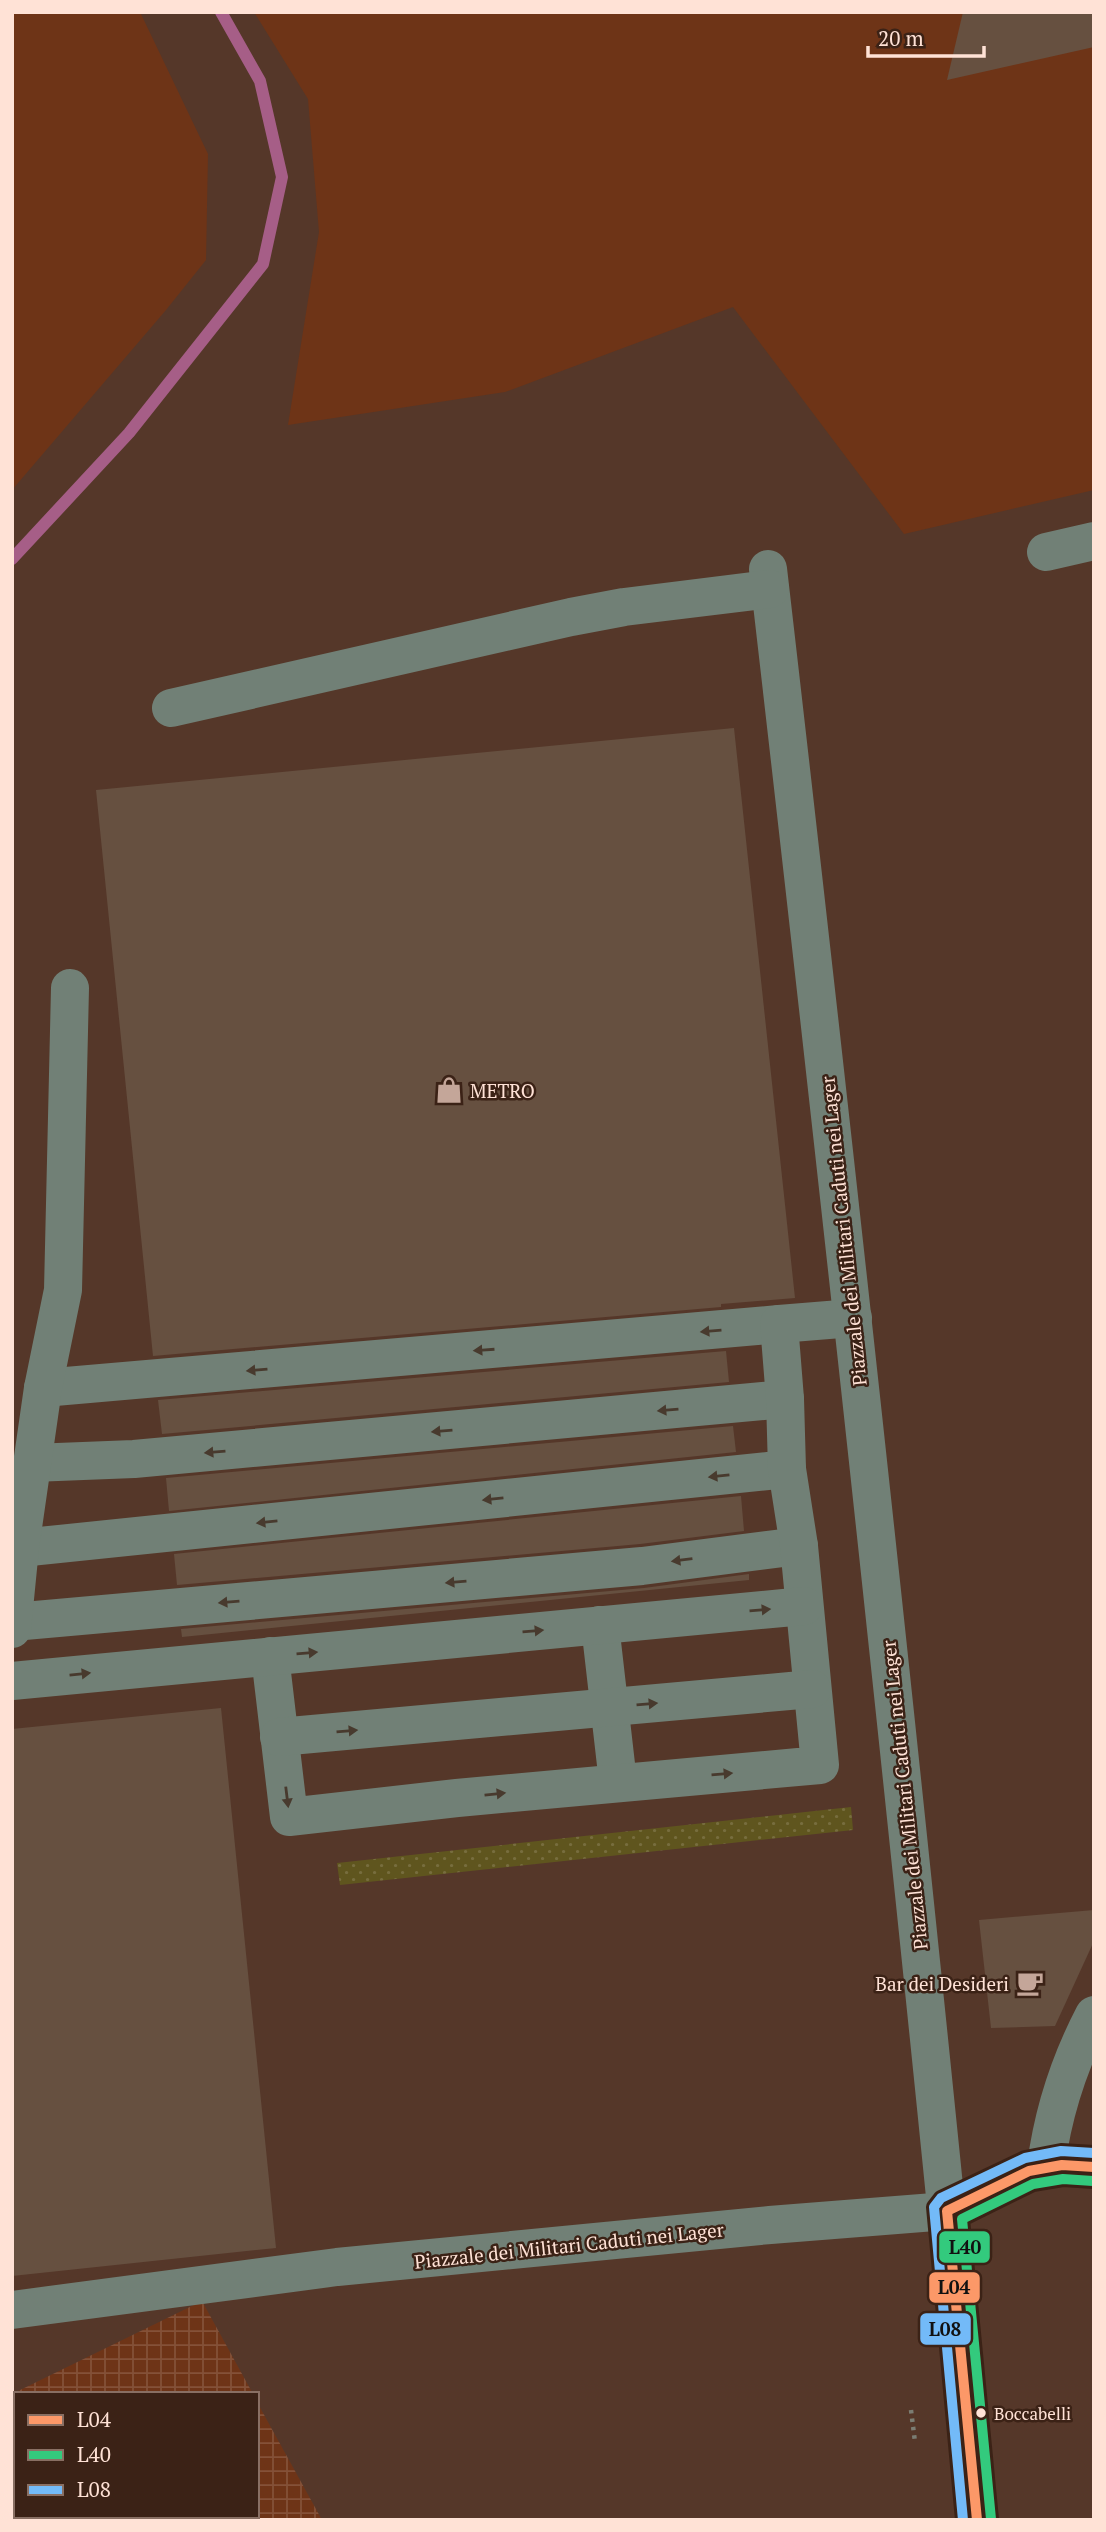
<svg xmlns="http://www.w3.org/2000/svg" width="1106" height="2532" font-family="'PT Serif',serif">
  <style>
    .built { fill: #6e3417 }
    .industrial { fill: url(#industrial-grid) }
    .grass { fill: url(#grass-dots) }
    .lines { fill: none; stroke-linecap: round; stroke-linejoin: round }
    .stream { stroke: #a65e87; stroke-width: 12 }
    .building { fill: #665040 }
    .path { stroke: #7b7d73; stroke-width: 4.5; stroke-dasharray: 3.5 5; stroke-linecap: butt }
    .minor { stroke: #718076; stroke-width: 38 }
    .bus-1-casing { stroke: #3b2216; stroke-width: 16 }
    .bus-2-casing { stroke: #3b2216; stroke-width: 16 }
    .bus-3-casing { stroke: #3b2216; stroke-width: 16 }
    .bus-1 { stroke: #fc9868; stroke-width: 10 }
    .bus-2 { stroke: #33ca7d; stroke-width: 10 }
    .bus-3 { stroke: #73baf8; stroke-width: 10 }
    .oneway { fill: #483a2e }
    .bus-dot { fill: #ffe2d6; stroke: #3b2216; stroke-width: 2.5 }
    .labels { text-anchor: middle; dominant-baseline: central; stroke-width: 5; stroke-linejoin: round; paint-order: stroke }
    .bus-label { font-size: 17px; fill: #ffe2d6; stroke: #3b2216; text-anchor: start }
    .poi-label { font-size: 19px; fill: #ffe2d6; stroke: #3b2216; text-anchor: start }
    .street-label { font-size: 19px; fill: #ffe2d6; stroke: #3b2216 }
    .line-badge { stroke: #3b2216; stroke-width: 2.5 }
    .pale-badge-label { font-size: 19px; text-anchor: middle; font-weight: bold; fill: #111 }
  </style>
  <defs>
    <pattern id="industrial-grid" width="8" height="8" patternUnits="userSpaceOnUse" patternTransform="scale(1.75)"><rect width="8" height="8" fill="#6e3417"/><path d="M0 4h8M4 0v8" fill="none" stroke="#845138"/></pattern>
    <pattern id="grass-dots" width="8" height="8" patternUnits="userSpaceOnUse" patternTransform="scale(1.75)"><rect width="8" height="8" fill="#5f551e"/><path d="M2 2h.1M6 6h.1" fill="none" stroke="#776d3e" stroke-width="1.8" stroke-linecap="round"/></pattern>
  </defs>
  <rect width="100%" height="100%" fill="#553729"/>
  <g class="built">
    <polygon points="12,12 140,12 208,154 206,260 166,310 12,490"/>
    <polygon points="254,12 1094,12 1094,490 904,534 733,307 505,392 288,425 319,232 308,99"/>
  </g>
  <polygon class="industrial" points="202,2301 253,2394 16,2394 16,2516 257,2516 257,2402 322,2520 12,2520 12,2394"/>
  <polygon class="grass" points="851,1807 853,1830 340,1885 337,1863"/>
  <g class="lines">
    <polyline class="stream" points="12,559 129,433 263,264 282,177 260,81 221,12"/>
  </g>
  <g class="building">
    <polygon points="963,12 1094,12 1094,47 947,80"/>
    <polygon points="734,728 795,1298 721,1304 721,1307 153,1356 96,790"/>
    <polygon points="726,1351 729,1382 162,1434 158,1400"/>
    <polygon points="733,1426 736,1452 169,1511 166,1478"/>
    <polygon points="741,1496 744,1531 640,1544 177,1585 174,1554"/>
    <polygon points="749,1574 749,1580 182,1637 181,1629 644,1588"/>
    <polygon points="221,1708 276,2248 12,2276 12,1729"/>
    <polygon points="1094,1910 1094,1941 1055,2026 991,2028 979,1920"/>
  </g>
  <g class="lines">
    <polyline class="path" points="911,2410 915,2442"/>
    <g class="minor">
      <polyline points="1046,552 1094,541"/>
      <path d="M768,569c75,650 146,1300 209,1951"/>
      <polyline points="171,708 571,617 624,607 770,589"/>
      <polyline points="43,1388 779,1324"/>
      <polyline points="32,1463 134,1459 785,1399"/>
      <polyline points="20,1548 787,1469"/>
      <polyline points="13,1622 642,1566 799,1546"/>
      <polyline points="600,1625 618,1782"/>
      <polyline points="12,1629 20,1548 43,1388 63,1290 70,988"/>
      <polyline points="270,1656 289,1817 457,1798 820,1765 799,1546 787,1469 785,1399 779,1324 853,1318"/>
      <polyline points="12,1681 804,1606"/>
      <polyline points="279,1737 812,1689"/>
      <path d="M1046,2166c7,-54 23,-103 48,-151"/>
      <polyline points="12,2310 337,2267 770,2225 947,2211 1029,2171 1062,2165 1094,2167"/>
      <polyline points="224,2516 225,2520"/>
    </g>
    <defs>
      <polyline id="bus-1" points="977,2520 947,2211 1029,2171 1062,2165 1094,2167"/>
      <polyline id="bus-2" points="991,2519 962,2219 1033,2184 1063,2179 1093,2181"/>
      <polyline id="bus-3" points="963,2520 934,2207 941,2198 1025,2158 1061,2151 1094,2153"/>
    </defs>
    <use href="#bus-1" class="bus-1-casing"/>
    <use href="#bus-2" class="bus-2-casing"/>
    <use href="#bus-3" class="bus-3-casing"/>
    <use href="#bus-1" class="bus-1"/>
    <use href="#bus-2" class="bus-2"/>
    <use href="#bus-3" class="bus-3"/>
  </g>
  <defs><path id="oneway-solid" d="M-6-.8H1V-3.2L6.5 0L1 3.2V.8H-6Z" transform="scale(1.75)"/></defs>
  <g class="oneway">
    <use href="#oneway-solid" transform="translate(711 1331) rotate(175)"/>
    <use href="#oneway-solid" transform="translate(484 1350) rotate(176)"/>
    <use href="#oneway-solid" transform="translate(257 1370) rotate(175)"/>
    <use href="#oneway-solid" transform="translate(668 1410) rotate(175)"/>
    <use href="#oneway-solid" transform="translate(442 1431) rotate(175)"/>
    <use href="#oneway-solid" transform="translate(215 1452) rotate(175)"/>
    <use href="#oneway-solid" transform="translate(719 1476) rotate(174)"/>
    <use href="#oneway-solid" transform="translate(493 1499) rotate(174)"/>
    <use href="#oneway-solid" transform="translate(267 1522) rotate(174)"/>
    <use href="#oneway-solid" transform="translate(682 1560) rotate(173)"/>
    <use href="#oneway-solid" transform="translate(456 1582) rotate(175)"/>
    <use href="#oneway-solid" transform="translate(229 1602) rotate(175)"/>
    <use href="#oneway-solid" transform="translate(760 1610) rotate(-5)"/>
    <use href="#oneway-solid" transform="translate(533 1631) rotate(-5)"/>
    <use href="#oneway-solid" transform="translate(307 1653) rotate(-5)"/>
    <use href="#oneway-solid" transform="translate(80 1674) rotate(-6)"/>
    <use href="#oneway-solid" transform="translate(647 1704) rotate(-5)"/>
    <use href="#oneway-solid" transform="translate(347 1731) rotate(-5)"/>
    <use href="#oneway-solid" transform="translate(722 1774) rotate(-5)"/>
    <use href="#oneway-solid" transform="translate(495 1794) rotate(-6)"/>
    <use href="#oneway-solid" transform="translate(287 1797) rotate(83)"/>
  </g>
  <defs>
    <symbol id="shop-bare" viewBox="-9 -9 18 18"><path d="M-5-2.5h2.3a2.7 3.5 0 0 1 5.4 0H5L5.5 6h-11ZM-1.5-2.5h3a1.5 2.3 0 0 0-3 0Z" fill="#c4a699" stroke="#3b2216" stroke-width="2.5" paint-order="stroke"/></symbol>
    <symbol id="cafe-bare" viewBox="-9 -9 18 18"><path d="M-5.5-4.5H6V0H3Q3 3.5 0 3.5H-2.5Q-5.5 3.5-5.5 0ZM3-3.2v2h1.7v-2ZM-6 4.5H4V6H-6Z" fill="#c4a699" stroke="#3b2216" stroke-width="2.5" paint-order="stroke"/></symbol>
  </defs>
  <g fill-rule="evenodd">
    <use href="#shop-bare" x="430" y="1071" width="38" height="38"/>
    <use href="#cafe-bare" x="1011" y="1964" width="38" height="38"/>
  </g>
  <circle class="bus-dot" cx="981" cy="2413" r="6"/>
  <g class="labels">
    <g class="bus-label">
      <text x="994" y="2413">Boccabelli</text>
    </g>
    <g class="poi-label">
      <text x="470" y="1090">METRO</text>
      <text x="1009" y="1983" text-anchor="end">Bar dei Desideri</text>
    </g>
    <g class="street-label">
      <text transform="translate(843 1231) rotate(-96)">Piazzale dei Militari Caduti nei Lager</text>
      <text transform="translate(904 1795) rotate(-96)">Piazzale dei Militari Caduti nei Lager</text>
      <text transform="translate(569 2245) rotate(-6)">Piazzale dei Militari Caduti nei Lager</text>
    </g>
  </g>
  <g class="line-badge">
    <rect x="938" y="2230" width="53" height="34" rx="7" fill="#33ca7d"/>
    <rect x="928" y="2271" width="53" height="33" rx="7" fill="#fc9868"/>
    <rect x="919" y="2312" width="53" height="34" rx="7" fill="#73baf8"/>
  </g>
  <g class="pale-badge-label">
    <text x="965" y="2254">L40</text>
    <text x="954" y="2294">L04</text>
    <text x="945" y="2336">L08</text>
  </g>
  <rect width="1106" height="2532" fill="none" stroke="#ffe2d6" stroke-width="28"/>
  <rect x="14" y="2392" width="245" height="126" fill="#3b2216" stroke="#896f63" stroke-width="2"/>
  <rect x="28" y="2415" width="35" height="10" fill="#fc9868" stroke="#896f63" stroke-width="2"/>
  <text x="77" y="2427" font-size="21" fill="#ffe2d6">L04</text>
  <rect x="28" y="2450" width="35" height="10" fill="#33ca7d" stroke="#896f63" stroke-width="2"/>
  <text x="77" y="2462" font-size="21" fill="#ffe2d6">L40</text>
  <rect x="28" y="2485" width="35" height="10" fill="#73baf8" stroke="#896f63" stroke-width="2"/>
  <text x="77" y="2497" font-size="21" fill="#ffe2d6">L08</text>
  <path d="M868 46v10h116v-10" fill="none" stroke="#ffe2d6" stroke-width="3.5"/>
  <text x="878" y="46" font-size="21" fill="#ffe2d6" stroke="#3b2216" stroke-width="5" paint-order="stroke">20 m</text>
</svg>
